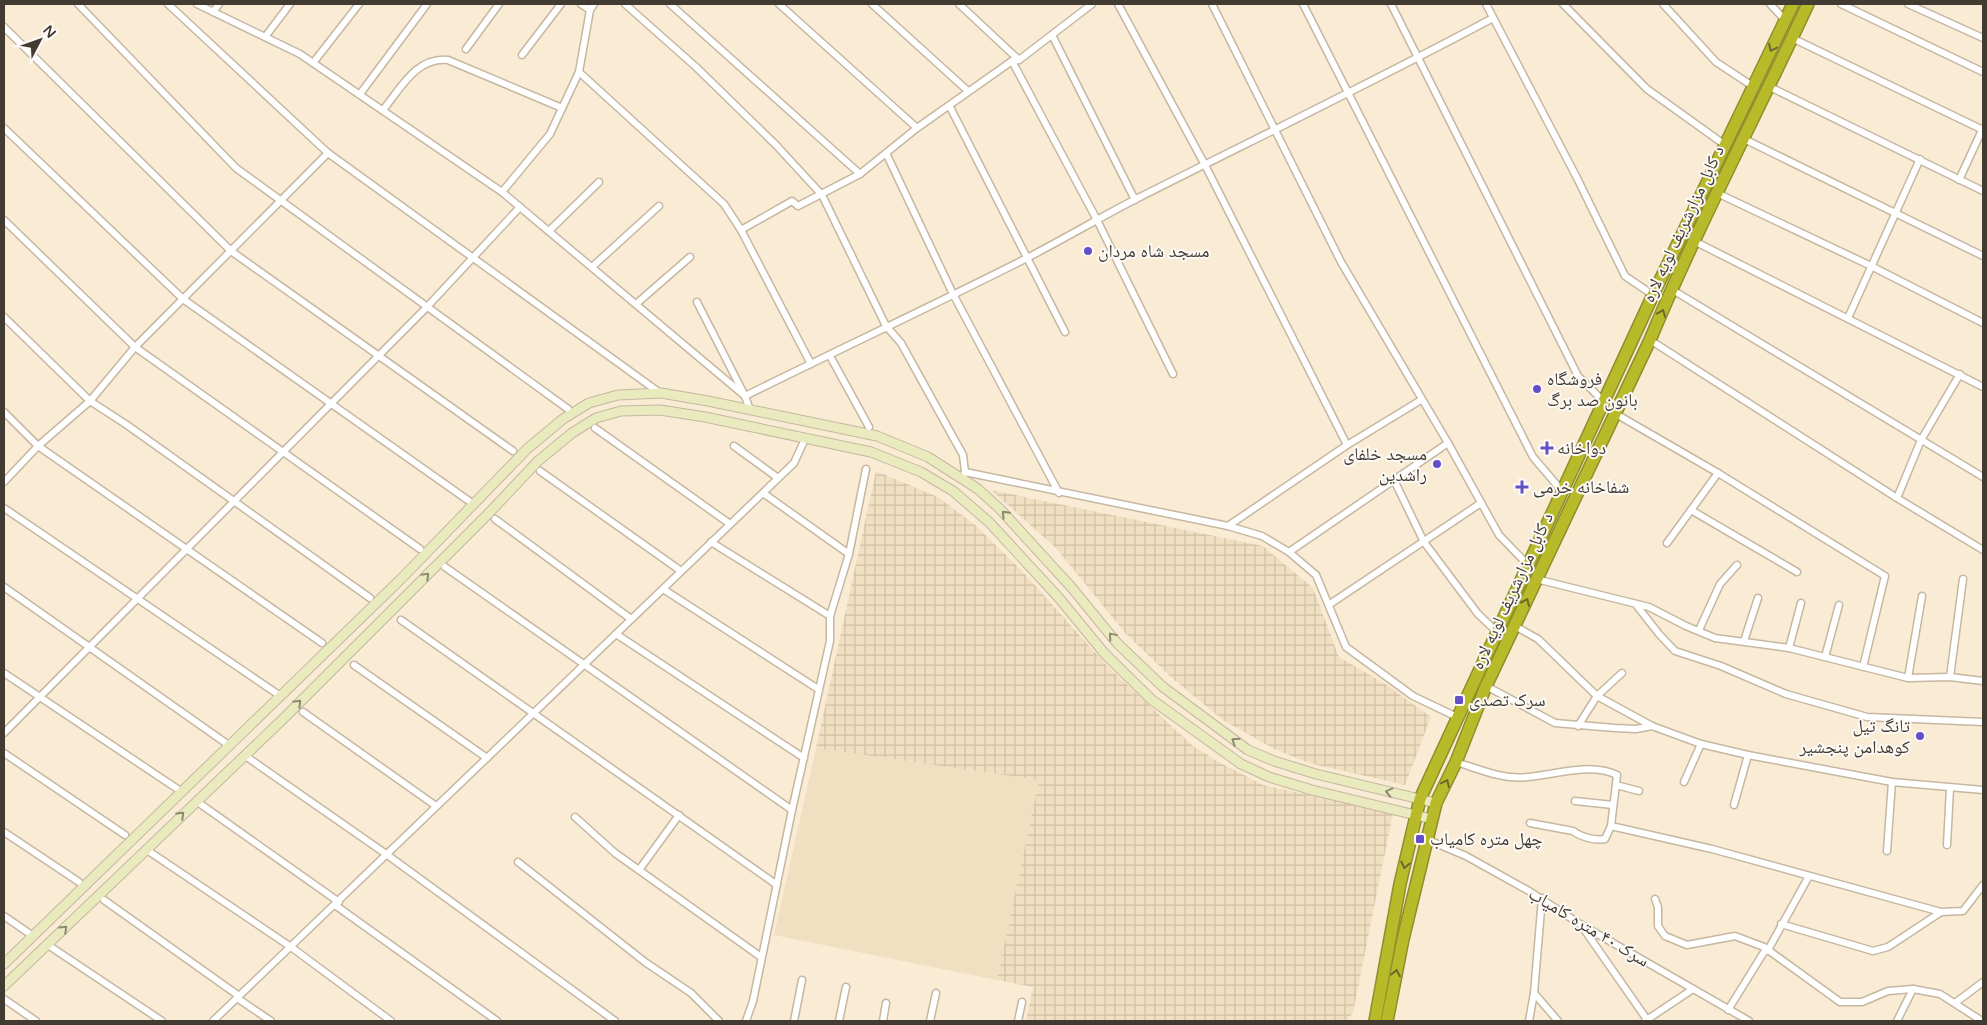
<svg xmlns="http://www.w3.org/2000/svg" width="1987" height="1025" font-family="'Varela Round','Noto Naskh Arabic',sans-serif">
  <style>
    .built { fill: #f1dfc1 }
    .industrial { fill: url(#industrial-grid) }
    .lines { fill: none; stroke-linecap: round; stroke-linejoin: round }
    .street-casing { stroke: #c5b7a1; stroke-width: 9 }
    .secondary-casing { stroke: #c5b7a1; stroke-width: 11 }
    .highway-casing { stroke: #8e8e2d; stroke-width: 14 }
    .street { stroke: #fff; stroke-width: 6 }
    .secondary { stroke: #eaeabf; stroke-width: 9 }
    .highway { stroke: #b8ba2a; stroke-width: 11 }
    .oneway { stroke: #6b672f }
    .oneway2 { stroke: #8d8a71 }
    .poi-dot { fill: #6350c9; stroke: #fdfaf6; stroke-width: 2 }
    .labels { text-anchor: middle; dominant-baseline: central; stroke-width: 4; stroke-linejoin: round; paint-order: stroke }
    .street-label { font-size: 18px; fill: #413b32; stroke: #fdfaf6 }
    .poi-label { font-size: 18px; fill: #413b32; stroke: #fdfaf6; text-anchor: start }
  </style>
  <defs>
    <pattern id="industrial-grid" width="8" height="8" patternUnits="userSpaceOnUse" patternTransform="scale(1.25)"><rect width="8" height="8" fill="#f1dfc1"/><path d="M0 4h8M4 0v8" fill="none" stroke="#d0c0a6"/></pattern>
  </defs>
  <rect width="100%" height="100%" fill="#faebd4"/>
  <polygon class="built" points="816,748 1039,780 997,980 774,935"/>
  <g class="industrial">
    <polygon points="876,471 938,497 975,525 1023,572 1108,667 1193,746 1217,761 1263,785 1393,813 1353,1013 1346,1021 1026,1021 1033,987 997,980 1039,780 816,748"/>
    <polygon points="991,490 1263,546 1313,588 1339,657 1385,684 1431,717 1405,785 1309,763 1274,749 1223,720 1172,678 1126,634 1056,548"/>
  </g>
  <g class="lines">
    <defs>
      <g id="street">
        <polyline points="78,4 236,168 568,409"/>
        <polyline points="168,4 328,153 660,393"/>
        <polyline points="197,4 300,54 502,192 745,396"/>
        <polyline points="581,4 590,10"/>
        <polyline points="625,4 696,67 776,145 822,195 886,326 901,343 963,455 965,472"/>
        <polyline points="670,4 860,174"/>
        <polyline points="779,4 917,128"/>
        <polyline points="872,4 968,91"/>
        <polyline points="959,4 1019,60"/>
        <polyline points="1118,4 1205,165 1347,445"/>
        <polyline points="1212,4 1341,262 1448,443 1499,535 1528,565"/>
        <polyline points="1303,4 1533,457 1562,491"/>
        <polyline points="1391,4 1578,376 1603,401"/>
        <polyline points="1486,4 1577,178 1625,276 1653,295"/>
        <polyline points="1563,4 1647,89 1725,145"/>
        <polyline points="1663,4 1716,62 1754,87"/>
        <polyline points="1770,4 1785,20"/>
        <polyline points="1841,4 1983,72"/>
        <polyline points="1908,4 1983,38"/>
        <polyline points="213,12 219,4"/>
        <polyline points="4,27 231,251 513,451"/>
        <polyline points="1052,35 1135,200"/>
        <polyline points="265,37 290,4"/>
        <polyline points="1792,38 1983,130"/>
        <polyline points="466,49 499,4"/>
        <polyline points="522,55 561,4"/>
        <polyline points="1012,61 1097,220 1173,374"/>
        <polyline points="313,63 359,4"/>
        <polyline points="579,72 724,204 741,230 811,364"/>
        <polyline points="1768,86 1983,191"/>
        <polyline points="360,94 427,4"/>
        <polyline points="950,107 1065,332"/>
        <path d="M383,110c18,-22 33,-53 65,-50l114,48"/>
        <polyline points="4,128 183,299 469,501"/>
        <polyline points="1742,138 1983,256"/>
        <polyline points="886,153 953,294 1059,493"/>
        <polyline points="1959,180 1983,128"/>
        <polyline points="502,192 550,134 579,72 590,10 594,4"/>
        <polyline points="1717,193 1871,266 1983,323"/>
        <polyline points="4,220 135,347 420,549"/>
        <polyline points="741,230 792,201 798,206 860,174 917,128 1012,61 1019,60 1092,4"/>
        <polyline points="549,231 599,182"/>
        <polyline points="1694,241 1983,387"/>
        <polyline points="592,267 659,206"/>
        <polyline points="1671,289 1983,477"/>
        <polyline points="697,302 745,396 750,410"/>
        <polyline points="636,304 690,257"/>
        <polyline points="4,317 90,401 127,425 370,598"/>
        <polyline points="1848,318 1920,159"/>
        <polyline points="1650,340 1897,498 1983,550"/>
        <polyline points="830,356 869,427"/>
        <path d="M745,396c93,-46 187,-90 280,-137 37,-19 74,-41 111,-60 119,-60 239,-118 357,-181"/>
        <polyline points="4,412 38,446 322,643"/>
        <polyline points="1616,414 1718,473 1885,576 1863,667"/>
        <polyline points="595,428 730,524"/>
        <polyline points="734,446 778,478"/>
        <polyline points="540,471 681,571"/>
        <polyline points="964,474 965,472 1228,526 1262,536 1289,552 1316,575 1346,647 1413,696 1457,717"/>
        <polyline points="1394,480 1424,542 1478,614 1496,631"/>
        <polyline points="4,482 38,446 90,401 135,347 328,153"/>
        <polyline points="763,493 849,554"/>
        <polyline points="1897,498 1921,440 1960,374"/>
        <polyline points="4,508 276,693"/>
        <polyline points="1691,510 1797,572"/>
        <polyline points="495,519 631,619"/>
        <polyline points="1228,526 1347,445 1421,400"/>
        <polyline points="711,542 830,616"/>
        <polyline points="1667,543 1718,473"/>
        <polyline points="1289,552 1448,443"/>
        <polyline points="445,567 792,810"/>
        <polyline points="1536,579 1649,607 1686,626 1715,638 1789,648 1908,678 1950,677 1983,681"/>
        <polyline points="4,587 230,746"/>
        <polyline points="663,589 818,689"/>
        <polyline points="1330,604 1481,503"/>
        <polyline points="1637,606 1659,634 1675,651 1721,666 1786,694 1867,717 1983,722"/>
        <polyline points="401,620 777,885"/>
        <polyline points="1515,626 1538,639 1597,696 1652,726"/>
        <polyline points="1699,630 1720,584 1737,565"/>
        <polyline points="616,634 804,758"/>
        <polyline points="1744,641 1758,598"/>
        <polyline points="1789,648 1801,603"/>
        <polyline points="1825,657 1839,605"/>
        <polyline points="354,665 487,758"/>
        <polyline points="4,673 179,790"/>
        <polyline points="1950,677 1963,579"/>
        <polyline points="1908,678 1922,596"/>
        <polyline points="1486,686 1555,723 1615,728 1636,729 1652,726 1701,744 1748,755 1892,782 1983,790"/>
        <polyline points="303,712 436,806"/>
        <polyline points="1578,726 1597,696 1622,673"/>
        <polyline points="4,733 426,308 520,207"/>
        <polyline points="4,753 125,835"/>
        <polyline points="244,755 386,854 615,1021"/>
        <path d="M1456,762c23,7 47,18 72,15 27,-2 62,-15 89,-2l-6,51 -6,13c-10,2 -24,-2 -32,-8l-43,-8"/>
        <polyline points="1684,782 1701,744"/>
        <polyline points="1616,785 1639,791"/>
        <polyline points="1575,801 1613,805"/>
        <polyline points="199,803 339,902"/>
        <polyline points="1734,805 1748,755"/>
        <polyline points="575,817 615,853 761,957"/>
        <polyline points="1611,826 1712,849 1941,912 1963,911 1983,885"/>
        <polyline points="4,832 79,882"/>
        <polyline points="1426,839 1466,856 1529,891 1580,924 1749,1021"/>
        <polyline points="1947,845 1950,788"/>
        <polyline points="1887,851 1892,782"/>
        <polyline points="150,852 291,947 391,1021"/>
        <polyline points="518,862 645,962 691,993 719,1021"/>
        <polyline points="639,870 679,815"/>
        <polyline points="1655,899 1658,907 1658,926 1665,936 1687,945 1735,936 1764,947 1840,1002 1862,1002 1888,991 1913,989 1940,994 1982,1021"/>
        <polyline points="104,900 239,996"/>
        <polyline points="335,905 497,1021"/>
        <polyline points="4,916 33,936"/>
        <polyline points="1781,924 1873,951 1888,947 1941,912"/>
        <polyline points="1581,925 1648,1021"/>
        <polyline points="48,945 162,1021"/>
        <polyline points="1534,993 1558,1021"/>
        <polyline points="237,998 271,1021"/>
        <polyline points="4,999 36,1021"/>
        <polyline points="1955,1003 1983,982"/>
        <polyline points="1728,1010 1764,952 1768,950 1809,876"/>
        <polyline points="213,1021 794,463 805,439"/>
        <polyline points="746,1021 753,1001 792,810 830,641 830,616 849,554 866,469"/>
        <polyline points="794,1021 802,980"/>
        <polyline points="839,1021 846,987"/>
        <polyline points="883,1021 886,1003"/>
        <polyline points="930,1021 936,993"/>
        <polyline points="1018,1021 1022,1002"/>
        <polyline points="1529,1021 1534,993 1542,898"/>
        <polyline points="1645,1021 1693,989"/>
        <polyline points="1897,1021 1913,989"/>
      </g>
      <g id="secondary">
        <polyline points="4,964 401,579 527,449 563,419 589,403 618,395 661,393 708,401 877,436 928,457 978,489 1000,509 1072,588 1117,643 1163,687 1248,750 1274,761 1316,774 1436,803"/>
        <polyline points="4,986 281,721 489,513 538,461 572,433 596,418 621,411 660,410 705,417 871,452 921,472 953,491 989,522 1059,598 1105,654 1152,700 1241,764 1269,777 1312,790 1432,819"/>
      </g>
      <g id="highway">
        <polyline points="1375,1021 1400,884 1420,799 1653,295 1793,4"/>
        <path d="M1387,1021l16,-82 33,-136 20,-41 30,-76 164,-346c48,-115 106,-224 158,-336"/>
      </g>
    </defs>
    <use href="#street" class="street-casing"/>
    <use href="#secondary" class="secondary-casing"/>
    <use href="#highway" class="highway-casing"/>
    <use href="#street" class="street"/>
    <use href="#secondary" class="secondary"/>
    <use href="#highway" class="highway"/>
  </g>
  <defs><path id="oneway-chevron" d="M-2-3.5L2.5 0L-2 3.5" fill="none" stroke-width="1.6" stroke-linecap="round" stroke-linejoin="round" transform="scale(1.25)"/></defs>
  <g class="oneway">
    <use href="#oneway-chevron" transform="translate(1772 48) rotate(115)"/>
    <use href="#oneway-chevron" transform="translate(1662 313) rotate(-68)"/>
    <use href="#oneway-chevron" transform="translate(1526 602) rotate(-66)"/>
    <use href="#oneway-chevron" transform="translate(1446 783) rotate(-65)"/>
    <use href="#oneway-chevron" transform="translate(1405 865) rotate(102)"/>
    <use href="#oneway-chevron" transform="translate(1396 973) rotate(-79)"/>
  </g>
  <g class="oneway2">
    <use href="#oneway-chevron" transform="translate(1005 514) rotate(-134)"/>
    <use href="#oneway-chevron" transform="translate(426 576) rotate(-45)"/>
    <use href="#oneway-chevron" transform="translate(1112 636) rotate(-130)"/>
    <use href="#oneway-chevron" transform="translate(298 703) rotate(-45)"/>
    <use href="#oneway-chevron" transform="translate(1235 741) rotate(-146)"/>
    <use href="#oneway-chevron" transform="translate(1389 792) rotate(-167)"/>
    <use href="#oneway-chevron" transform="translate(181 815) rotate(-44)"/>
    <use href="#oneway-chevron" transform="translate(64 929) rotate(-44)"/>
  </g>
  <g class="poi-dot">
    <circle cx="1088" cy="251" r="5"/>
    <circle cx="1537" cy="389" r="5"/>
    <path d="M1544.5 440.5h5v5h5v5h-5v5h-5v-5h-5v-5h5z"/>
    <circle cx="1437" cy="464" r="5"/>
    <path d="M1519.5 479.5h5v5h5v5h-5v5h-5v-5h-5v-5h5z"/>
    <rect x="1454" y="695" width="10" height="10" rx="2.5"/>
    <circle cx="1920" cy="736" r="5"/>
    <rect x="1415" y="834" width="10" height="10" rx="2.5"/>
  </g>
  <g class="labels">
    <g class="street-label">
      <text transform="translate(1683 224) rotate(-65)">د کابل مزارشریف لویه لاره</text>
      <text transform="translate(1512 591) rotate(-65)">د کابل مزارشریف لویه لاره</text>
      <text transform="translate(1589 927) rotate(31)">سرک ۴۰ متره کامیاب</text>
    </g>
    <g class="poi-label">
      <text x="1098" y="251">مسجد شاه مردان</text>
      <text x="1547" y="379">فروشگاه<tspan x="1547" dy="21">بانون صد برگ</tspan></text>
      <text x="1557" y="448">دواخانه</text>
      <text x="1427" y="454" text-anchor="end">مسجد خلفای<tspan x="1427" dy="21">راشدین</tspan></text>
      <text x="1533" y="487">شفاخانه خرمی</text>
      <text x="1469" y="700">سرک تصدی</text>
      <text x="1910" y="726" text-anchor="end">تانگ تیل<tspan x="1910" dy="21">کوهدامن پنجشیر</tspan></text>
      <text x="1430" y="839">چهل متره کامیاب</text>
    </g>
  </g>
  <rect width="1987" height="1025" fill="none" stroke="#413b32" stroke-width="10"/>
  <g transform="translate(40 40) rotate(49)" stroke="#fdfaf6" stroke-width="4" paint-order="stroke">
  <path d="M0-4L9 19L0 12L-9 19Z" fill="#413b32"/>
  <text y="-8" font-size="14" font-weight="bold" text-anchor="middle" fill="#413b32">N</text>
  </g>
</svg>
